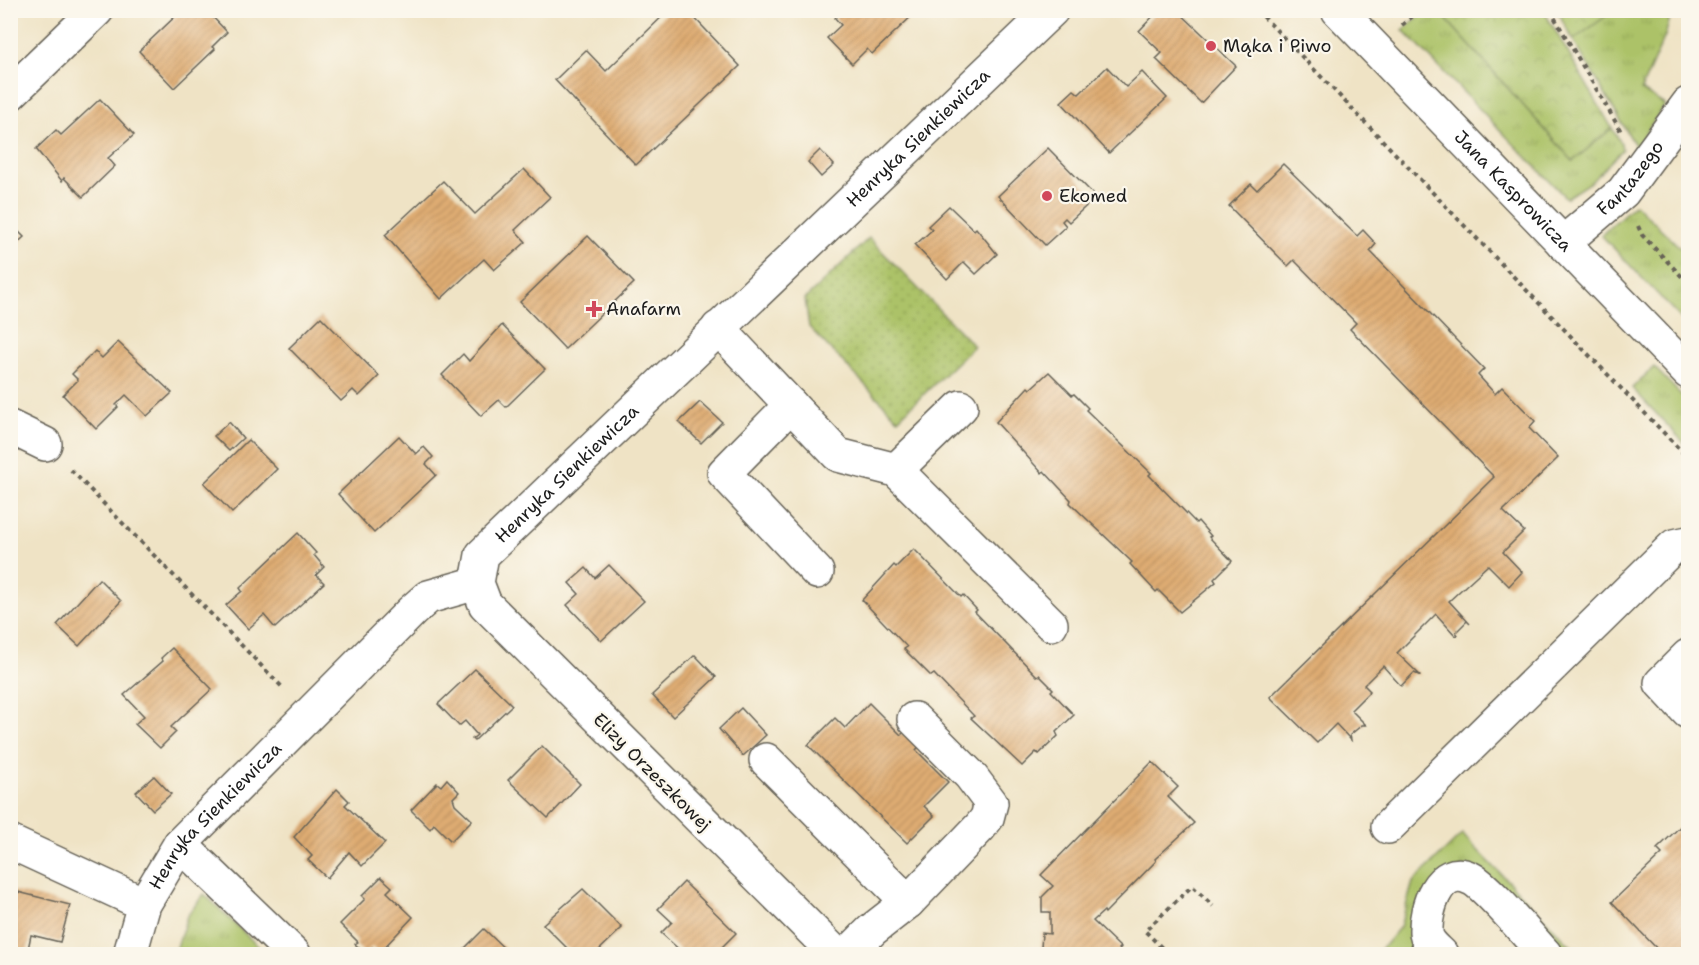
<svg xmlns="http://www.w3.org/2000/svg" width="1699" height="965" font-family="'Shantell Sans',sans-serif">
  <style>
    .grass { fill: url(#grass-tufts); stroke: #646f42; stroke-width: 1.5 }
    .park { fill: url(#park-crowns); stroke: #646f42; stroke-width: 1.5 }
    .garden { fill: url(#garden-dots); stroke: #646f42; stroke-width: 1.5 }
    .building { fill: url(#building-hatch) }
    .lines { fill: none; stroke-linecap: round; stroke-linejoin: round }
    .minor-casing { stroke: #666257; stroke-width: 36 }
    .path { stroke: #666257; stroke-width: 4; stroke-dasharray: 4.5 4.5; stroke-linecap: butt }
    .minor { stroke: #fff; stroke-width: 33 }
    .poi-dot { fill: #d1495b; stroke: #fbf7ec; stroke-width: 2 }
    .labels { text-anchor: middle; dominant-baseline: central; stroke-width: 4.5; stroke-linejoin: round; paint-order: stroke }
    .poi-label { font-size: 18px; fill: #1c1c1c; stroke: #fbf7ec; text-anchor: start }
    .street-label { font-size: 18px; fill: #1c1c1c; stroke: #fbf7ec }
  </style>
  <defs>
    <pattern id="grass-tufts" width="24" height="20" patternUnits="userSpaceOnUse" patternTransform="scale(1.5)"><rect width="24" height="20" fill="#acc267"/><path d="M3 7l-1-3M5 7V3M7 7l1-3M15 17l-1-3M17 17v-4M19 17l1-3" fill="none" stroke="#93a659"/></pattern>
    <pattern id="park-crowns" width="20" height="18" patternUnits="userSpaceOnUse" patternTransform="scale(1.5)"><rect width="20" height="18" fill="#acc267"/><path d="M2 6a3 3 0 1 1 6 0M12 15a3 3 0 1 1 6 0" fill="none" stroke="#93a659"/></pattern>
    <pattern id="garden-dots" width="8" height="8" patternUnits="userSpaceOnUse" patternTransform="scale(1.5)"><rect width="8" height="8" fill="#acc267"/><path d="M2 2h.1M6 6h.1" fill="none" stroke="#93a659" stroke-width="1.8" stroke-linecap="round"/></pattern>
    <pattern id="building-hatch" width="6" height="6" patternUnits="userSpaceOnUse" patternTransform="scale(1.5)"><rect width="6" height="6" fill="#deac72"/><path d="M-1 1l2-2M0 6l6-6M5 7l2-2" fill="none" stroke="#be9362"/></pattern>
  </defs>
  <rect width="100%" height="100%" fill="#fbf7ec"/>
  <filter id="ink" filterUnits="userSpaceOnUse"><feTurbulence type="fractalNoise" baseFrequency=".0167" numOctaves="2"/><feDisplacementMap in="SourceGraphic" scale="12" xChannelSelector="R" yChannelSelector="G"/><feConvolveMatrix kernelMatrix="1 2 1 2 8 2 1 2 1" color-interpolation-filters="sRGB"/></filter>
  <filter id="wash" filterUnits="userSpaceOnUse"><feTurbulence type="fractalNoise" baseFrequency=".008" numOctaves="4" result="noise"/><feDisplacementMap in="SourceGraphic" scale="24" xChannelSelector="R" yChannelSelector="G"/><feGaussianBlur stdDeviation="1.35" result="paint"/><feColorMatrix in="noise" values="0 0 0 0 0 0 0 0 0 0 0 0 0 0 0 0 0 1.4 0 .05"/><feComposite in="paint" operator="in"/></filter>
  <g filter="url(#wash)">
    <rect width="100%" height="100%" fill="#efe3c5"/>
    <g class="grass">
      <polygon points="1425,11 1439,11 1573,161 1612,128 1621,143 1622,150 1592,181 1566,198 1403,30"/>
      <polygon points="1613,11 1672,11 1665,36 1641,90 1665,105 1636,147 1573,40"/>
      <polygon points="1635,204 1688,255 1688,326 1601,235"/>
      <polygon points="1654,367 1688,402 1688,447 1632,388"/>
      <polygon points="1462,834 1579,954 1556,954 1462,866 1427,954 1377,954 1400,927 1413,882"/>
      <polygon points="204,894 266,954 175,954 187,916"/>
    </g>
    <g class="park">
      <polygon points="1439,11 1544,11 1612,128 1573,161"/>
      <polygon points="1557,11 1613,11 1573,40"/>
    </g>
    <polygon class="garden" points="869,238 974,346 898,419 809,327 805,299"/>
    <g id="blocks">
      <g class="building">
        <polygon points="186,10 206,10 227,32 212,47 215,49 174,88 139,51 180,12 182,15"/>
        <polygon points="669,10 687,10 740,66 636,165 555,80 586,50 606,71"/>
        <polygon points="842,10 918,10 872,54 867,49 852,64 827,38 841,25 835,18"/>
        <polygon points="1159,10 1177,10 1236,66 1201,103 1156,59 1162,53 1139,31"/>
        <polygon points="1107,67 1126,87 1142,72 1167,98 1109,153 1061,102 1074,90 1079,94"/>
        <polygon points="100,99 134,135 108,158 115,166 83,197 64,178 62,181 36,149 56,130 61,135"/>
        <polygon points="1048,148 1096,197 1069,222 1065,218 1062,221 1066,226 1045,245 998,196"/>
        <polygon points="820,150 834,165 821,177 808,162"/>
        <polygon points="1283,164 1357,236 1363,230 1376,244 1370,251 1484,369 1478,375 1495,394 1502,387 1535,421 1529,428 1558,458 1503,511 1524,531 1503,552 1522,572 1509,586 1488,565 1449,601 1470,624 1467,621 1456,632 1458,635 1456,636 1436,614 1397,653 1421,676 1414,673 1401,686 1383,666 1364,685 1370,691 1351,710 1366,725 1362,725 1350,735 1351,740 1336,724 1317,743 1270,697 1494,477 1350,329 1356,323 1294,260 1288,266 1229,206 1251,184 1257,190"/>
        <polygon points="524,169 550,197 515,230 526,242 494,270 484,259 441,299 385,235 443,181 475,214"/>
        <polygon points="949,206 974,230 976,228 997,254 976,274 964,262 947,279 915,245 932,230 928,226"/>
        <polygon points="10,223 24,237 10,250"/>
        <polygon points="588,236 634,283 565,349 520,302"/>
        <polygon points="321,317 379,376 359,396 353,390 341,401 289,348"/>
        <polygon points="502,325 545,369 506,407 499,400 481,416 442,375 463,354 469,361"/>
        <polygon points="118,342 172,393 147,416 126,395 116,405 118,407 96,429 63,395 78,380 72,374 95,351 102,358"/>
        <polygon points="1049,372 1072,395 1074,394 1088,408 1086,410 1151,473 1149,475 1196,523 1198,521 1211,536 1209,537 1232,561 1214,579 1216,582 1180,612 1158,590 1156,592 1130,564 1132,562 1070,503 1071,500 1044,471 1042,473 996,422 1028,387 1030,389"/>
        <polygon points="700,402 722,422 701,443 679,422"/>
        <polygon points="229,422 243,438 229,451 214,436"/>
        <polygon points="399,436 416,454 424,447 433,457 426,464 436,475 374,533 338,494"/>
        <polygon points="248,440 277,469 232,513 204,483"/>
        <polygon points="298,533 316,553 314,555 324,567 316,575 324,583 275,628 264,615 248,629 226,605 242,591 240,588"/>
        <polygon points="914,549 961,597 963,595 977,610 975,612 1037,676 1039,675 1053,689 1051,691 1074,715 1056,732 1058,736 1039,754 1036,752 1022,766 971,718 974,716 934,674 931,676 904,649 907,647 862,600 894,565 896,567"/>
        <polygon points="609,565 644,601 601,641 567,605 579,594 569,583 586,568 595,578"/>
        <polygon points="99,579 121,601 79,646 57,625"/>
        <polygon points="172,648 212,689 171,727 176,732 160,748 135,724 144,716 124,695 163,661 161,658"/>
        <polygon points="695,655 716,677 673,717 652,695"/>
        <polygon points="475,669 512,705 474,741 472,739 477,735 465,721 459,726 438,704"/>
        <polygon points="869,703 901,735 906,730 921,744 916,750 948,782 924,806 934,816 907,843 808,745 835,718 845,728"/>
        <polygon points="741,708 766,735 743,756 719,729"/>
        <polygon points="542,746 580,784 548,818 508,780"/>
        <polygon points="1152,762 1178,787 1168,797 1194,823 1155,859 1156,861 1105,913 1104,911 1093,921 1121,948 1119,949 1124,954 1048,954 1041,948 1042,933 1050,934 1050,912 1042,912 1042,897 1053,886 1041,875"/>
        <polygon points="154,776 171,794 153,810 136,792"/>
        <polygon points="447,779 459,792 453,798 455,804 472,820 451,841 434,824 430,829 411,810 437,783 441,786"/>
        <polygon points="337,789 349,801 345,805 385,843 362,866 349,852 327,878 308,860 312,856 294,837"/>
        <polygon points="1688,819 1688,941 1675,954 1662,954 1612,902 1662,854 1657,849"/>
        <polygon points="381,877 392,887 387,892 413,917 379,953 372,947 365,954 355,944 358,942 340,924 365,899 362,896"/>
        <polygon points="684,882 736,933 715,954 684,954 661,933 672,922 658,909"/>
        <polygon points="583,889 622,928 595,954 573,954 543,924"/>
        <polygon points="10,890 70,905 60,942 31,935 27,954 10,954"/>
        <polygon points="484,929 510,954 459,954"/>
      </g>
    </g>
  </g>
  <g filter="url(#ink)">
    <use href="#blocks" fill-opacity="0" stroke="#666257" stroke-width="1.5"/>
    <g class="lines">
      <defs>
        <g id="minor">
          <path id="s1" d="M1338,10l350,362"/>
          <polyline points="10,94 97,10"/>
          <path id="s2" d="M1563,243l60,-51 65,-88"/>
          <polyline points="718,328 838,455 896,470 1051,624"/>
          <polyline points="791,405 724,473 817,572"/>
          <polyline points="10,427 45,444"/>
          <polyline points="896,470 961,407"/>
          <polyline points="1688,656 1661,683 1688,712"/>
          <polyline points="766,760 908,902 872,930 848,954"/>
          <polyline points="1388,827 1674,546 1688,543"/>
          <polyline points="10,842 144,904"/>
          <polyline points="180,844 294,954"/>
          <polyline points="908,902 980,827 987,818 991,803 970,775 914,719"/>
          <path id="s3" d="M130,954l14,-50 36,-60 232,-233 16,-14 49,-14"/>
          <path id="s4" d="M836,954l-351,-350 -8,-21 5,-28 570,-545"/>
          <path d="M1441,954c-6,-6 -15,-13 -15,-22 -1,-24 13,-68 44,-54 15,6 61,61 75,76"/>
        </g>
      </defs>
      <use href="#minor" class="minor-casing"/>
      <g class="path">
        <polyline points="1257,10 1688,458"/>
        <polyline points="1550,10 1622,133"/>
        <polyline points="1402,25 1420,10"/>
        <polyline points="1638,226 1642,235 1688,283"/>
        <polyline points="71,470 283,688"/>
        <polyline points="1168,954 1145,931 1192,886 1213,906"/>
      </g>
      <use href="#minor" class="minor"/>
    </g>
  </g>
  <g class="poi-dot">
    <circle cx="1211" cy="46" r="6"/>
    <circle cx="1047" cy="196" r="6"/>
    <path d="M591 300h6v6h6v6h-6v6h-6v-6h-6v-6h6z"/>
  </g>
  <g class="labels">
    <g class="poi-label">
      <text x="1223" y="46">Mąka i Piwo</text>
      <text x="1059" y="196">Ekomed</text>
      <text x="606" y="309">Anafarm</text>
    </g>
    <g class="street-label">
      <text stroke="none"><textPath href="#s4" startOffset="1150">Henryka Sienkiewicza</textPath></text>
      <text stroke="none"><textPath href="#s2" startOffset="94">Fantazego</textPath></text>
      <text stroke="none"><textPath href="#s1" startOffset="252">Jana Kasprowicza</textPath></text>
      <text stroke="none"><textPath href="#s4" startOffset="664">Henryka Sienkiewicza</textPath></text>
      <text transform="translate(652 772) rotate(45)">Elizy Orzeszkowej</text>
      <text stroke="none"><textPath href="#s3" startOffset="166">Henryka Sienkiewicza</textPath></text>
    </g>
  </g>
  <rect width="1699" height="965" fill="none" stroke="#fbf7ec" stroke-width="36"/>
</svg>
